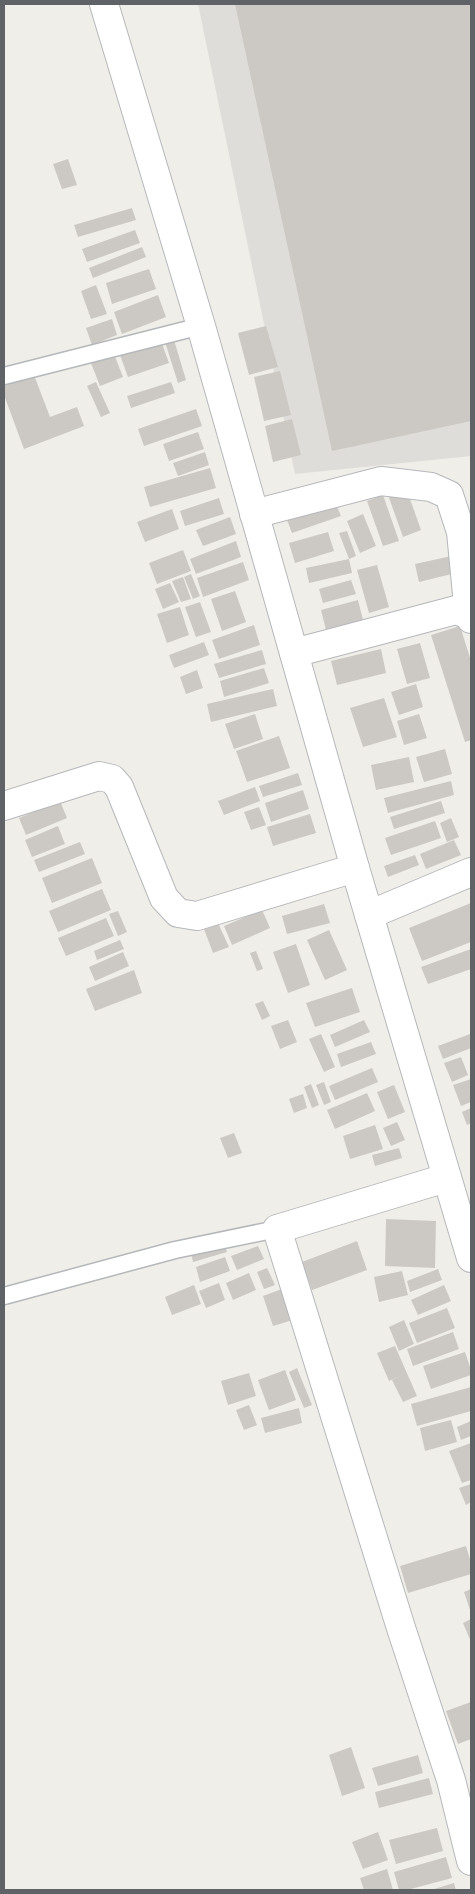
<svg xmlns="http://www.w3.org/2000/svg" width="475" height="1894" font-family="'Varela Round',sans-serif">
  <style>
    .industrial { fill: #dfddda }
    .building { fill: #ccc9c4 }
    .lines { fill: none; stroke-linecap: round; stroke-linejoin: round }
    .lane-casing { stroke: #b5b8bb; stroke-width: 19 }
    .street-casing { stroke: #b5b8bb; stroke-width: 30 }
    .lane { stroke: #fff; stroke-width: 16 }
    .street { stroke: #fff; stroke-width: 28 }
  </style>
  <rect width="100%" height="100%" fill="#f0eee8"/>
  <polygon class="industrial" points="198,4 471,4 471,456 295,474"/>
  <g class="building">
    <polygon points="235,4 471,4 471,421 332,451"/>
    <polygon points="68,159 77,185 62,189 53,164"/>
    <polygon points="132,208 136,220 78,237 74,225"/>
    <polygon points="135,230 140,243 87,262 82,249"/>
    <polygon points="142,247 146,257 93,278 89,268"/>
    <polygon points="149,269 156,289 112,304 106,283"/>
    <polygon points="96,285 107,314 91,319 81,291"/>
    <polygon points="158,295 166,317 122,334 114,312"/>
    <polygon points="112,319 117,335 92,345 86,328"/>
    <polygon points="266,326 278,367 249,375 238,333"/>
    <polygon points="174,340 186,380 178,383 165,342"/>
    <polygon points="161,341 169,363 128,377 120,355"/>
    <polygon points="112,349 123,377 100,386 89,358"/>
    <polygon points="280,371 291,415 264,421 254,377"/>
    <polygon points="34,375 50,417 77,407 84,426 24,449 4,395 4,386"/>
    <polygon points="96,382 110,413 101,417 87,386"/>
    <polygon points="171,382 175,393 131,408 127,396"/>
    <polygon points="196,409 202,426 144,446 138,429"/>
    <polygon points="292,419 301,455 273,462 265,426"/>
    <polygon points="198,432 204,449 169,461 163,444"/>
    <polygon points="205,452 209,465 178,476 173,463"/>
    <polygon points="210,468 216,488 150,507 144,487"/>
    <polygon points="405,485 421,530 403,537 387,492"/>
    <polygon points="383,495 399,541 383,546 367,501"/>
    <polygon points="219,498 224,514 185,526 180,511"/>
    <polygon points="335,502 341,516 292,533 287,520"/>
    <polygon points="172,509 179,529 145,542 137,522"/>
    <polygon points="363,514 376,546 360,553 347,521"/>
    <polygon points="230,517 236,534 203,546 196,530"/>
    <polygon points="347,531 356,556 349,559 339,533"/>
    <polygon points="328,532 334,551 295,563 289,543"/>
    <polygon points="236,541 241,557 196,574 190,559"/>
    <polygon points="183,550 191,571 157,584 149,563"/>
    <polygon points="456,555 460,572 419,582 415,564"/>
    <polygon points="349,559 352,573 309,583 306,568"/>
    <polygon points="243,562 249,580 203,597 197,578"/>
    <polygon points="377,565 389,607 369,613 357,570"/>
    <polygon points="191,574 200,596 193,599 184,577"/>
    <polygon points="183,577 191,599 181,602 172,581"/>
    <polygon points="351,580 356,594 323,603 319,589"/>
    <polygon points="170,583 179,602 163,609 155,589"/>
    <polygon points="235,591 246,622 222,631 211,599"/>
    <polygon points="358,600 363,620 326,630 321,610"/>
    <polygon points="200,602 211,632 196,637 185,607"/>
    <polygon points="180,607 189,635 167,643 157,614"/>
    <polygon points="254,625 260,645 219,659 212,640"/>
    <polygon points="460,626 471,661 471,740 465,742 431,635"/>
    <polygon points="204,642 209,655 174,668 169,655"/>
    <polygon points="420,643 430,678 407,684 397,649"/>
    <polygon points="381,649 386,673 337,685 331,661"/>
    <polygon points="262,650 266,664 219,678 214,664"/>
    <polygon points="264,668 269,683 224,697 220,681"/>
    <polygon points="197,670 203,688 186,694 180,677"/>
    <polygon points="416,684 423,707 399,715 391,692"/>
    <polygon points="273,689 277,706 211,722 207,704"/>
    <polygon points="384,698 397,737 363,747 350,708"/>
    <polygon points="255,714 263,739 234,749 225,724"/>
    <polygon points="419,714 427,738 404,745 397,721"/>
    <polygon points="279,736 290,768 247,782 236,751"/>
    <polygon points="445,749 452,774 424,782 416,757"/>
    <polygon points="409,757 414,782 376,790 371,765"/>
    <polygon points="298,773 302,785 263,797 259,786"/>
    <polygon points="451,781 454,795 388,813 384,798"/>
    <polygon points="255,787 260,801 224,815 218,801"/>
    <polygon points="303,790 309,809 271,822 265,803"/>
    <polygon points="60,801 67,818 26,835 19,818"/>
    <polygon points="441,801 445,813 394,829 390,817"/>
    <polygon points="259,807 266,825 251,830 244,812"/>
    <polygon points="310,814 316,833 273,846 267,827"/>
    <polygon points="451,818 459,837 447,842 440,823"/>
    <polygon points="435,821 441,838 391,855 385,838"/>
    <polygon points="58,826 65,844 32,857 25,840"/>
    <polygon points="454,840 461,855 426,869 420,854"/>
    <polygon points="80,842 85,854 39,872 34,860"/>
    <polygon points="415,855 419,865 388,877 384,866"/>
    <polygon points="92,858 102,883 52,903 42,878"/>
    <polygon points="102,889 111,910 58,932 49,911"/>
    <polygon points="471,903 471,942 422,961 409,928"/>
    <polygon points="324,904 330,923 287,934 282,916"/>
    <polygon points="262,910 270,928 232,945 224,926"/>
    <polygon points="118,911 127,932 118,936 109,914"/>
    <polygon points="106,918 114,936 66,956 58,938"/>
    <polygon points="218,923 229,947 213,953 204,929"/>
    <polygon points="329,930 347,970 325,980 307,940"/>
    <polygon points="120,940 124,949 97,960 94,951"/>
    <polygon points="296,944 310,985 288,993 273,952"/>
    <polygon points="471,949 471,969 428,984 421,967"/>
    <polygon points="256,951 263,969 257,971 250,953"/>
    <polygon points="123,952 129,966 95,981 89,967"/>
    <polygon points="134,970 142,993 95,1011 86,989"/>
    <polygon points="352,988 360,1012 315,1027 306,1003"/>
    <polygon points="263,1001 270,1016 262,1020 255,1004"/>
    <polygon points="288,1020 297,1042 280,1049 271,1026"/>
    <polygon points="364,1020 370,1032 335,1047 330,1035"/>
    <polygon points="321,1034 335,1067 324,1072 309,1039"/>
    <polygon points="470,1034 471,1048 443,1059 438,1046"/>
    <polygon points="371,1042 376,1054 341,1067 337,1054"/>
    <polygon points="461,1057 468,1075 452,1082 444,1063"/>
    <polygon points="372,1068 378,1082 335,1100 329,1086"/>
    <polygon points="471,1079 471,1102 461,1106 453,1085"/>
    <polygon points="324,1082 331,1102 324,1105 316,1085"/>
    <polygon points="311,1084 319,1105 312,1108 304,1087"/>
    <polygon points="394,1085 405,1112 388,1119 377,1092"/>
    <polygon points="367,1093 375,1111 335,1129 327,1110"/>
    <polygon points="303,1094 307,1108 294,1113 289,1099"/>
    <polygon points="471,1108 471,1123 467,1125 462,1112"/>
    <polygon points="397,1122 405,1140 391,1146 383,1128"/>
    <polygon points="375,1125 383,1149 350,1159 343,1136"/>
    <polygon points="234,1133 242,1153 228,1158 220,1138"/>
    <polygon points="399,1148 402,1158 375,1166 372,1155"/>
    <polygon points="386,1219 436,1221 435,1268 385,1266"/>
    <polygon points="357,1241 367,1270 312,1290 302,1262"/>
    <polygon points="224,1243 227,1252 193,1262 191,1253"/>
    <polygon points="258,1246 264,1259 237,1270 231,1256"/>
    <polygon points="225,1257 230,1271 200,1282 196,1267"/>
    <polygon points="267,1268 275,1285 264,1289 257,1272"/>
    <polygon points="438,1269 442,1280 410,1292 407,1281"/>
    <polygon points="402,1271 408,1295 379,1302 374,1277"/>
    <polygon points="249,1273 256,1290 233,1300 226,1283"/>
    <polygon points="219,1283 225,1300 206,1308 199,1291"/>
    <polygon points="194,1285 201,1304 172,1315 165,1297"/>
    <polygon points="444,1285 451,1301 418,1315 411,1300"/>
    <polygon points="282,1289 293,1320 273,1326 263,1296"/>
    <polygon points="447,1308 455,1328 417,1343 409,1323"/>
    <polygon points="404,1320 414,1344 399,1351 389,1327"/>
    <polygon points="453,1332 459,1349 413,1366 407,1349"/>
    <polygon points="395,1346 417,1396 403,1402 392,1380 402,1375 389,1381 377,1353"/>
    <polygon points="465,1352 471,1370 471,1375 431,1389 423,1366"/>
    <polygon points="297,1368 312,1405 304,1408 289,1372"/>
    <polygon points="285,1370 296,1400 269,1410 258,1380"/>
    <polygon points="249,1373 256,1396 228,1405 221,1381"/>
    <polygon points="471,1387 471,1411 417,1426 411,1404"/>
    <polygon points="249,1405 257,1425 244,1430 236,1410"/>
    <polygon points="299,1408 302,1423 265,1433 261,1418"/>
    <polygon points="451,1420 457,1442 425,1451 420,1428"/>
    <polygon points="471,1421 471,1436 461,1440 457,1427"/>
    <polygon points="471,1443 471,1480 462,1483 449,1451"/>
    <polygon points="471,1484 471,1502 466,1505 459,1488"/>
    <polygon points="466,1546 471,1563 471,1574 408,1593 400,1566"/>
    <polygon points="471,1589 471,1613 464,1592"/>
    <polygon points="471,1619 471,1642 463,1623"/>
    <polygon points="471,1702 471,1739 458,1744 446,1711"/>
    <polygon points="351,1747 365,1788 342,1796 329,1755"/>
    <polygon points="418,1755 423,1773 378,1786 372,1768"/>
    <polygon points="429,1778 433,1794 379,1808 375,1792"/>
    <polygon points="437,1828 443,1851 396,1864 389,1840"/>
    <polygon points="378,1832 388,1860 363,1869 352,1842"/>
    <polygon points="446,1857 452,1878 407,1890 399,1890 394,1872"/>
    <polygon points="387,1869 393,1890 364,1890 360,1878"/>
    <polygon points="454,1883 456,1890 431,1890"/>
  </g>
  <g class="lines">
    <defs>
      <g id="lane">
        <polyline points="4,376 201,326"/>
        <polyline points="4,1296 175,1250 277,1229"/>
      </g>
      <g id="street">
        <polyline points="104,4 201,326 355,868 471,1258"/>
        <polyline points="254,514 381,481 431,487 449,495 461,532 469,615"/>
        <polyline points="294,653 456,610 469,615 471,619"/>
        <polyline points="4,806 99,776 112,779 119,787 164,898 178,913 197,916 355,868"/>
        <polyline points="369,915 471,872"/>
        <polyline points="446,1178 277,1229 401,1628 451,1780 471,1861"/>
      </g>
    </defs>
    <use href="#lane" class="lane-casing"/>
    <use href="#street" class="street-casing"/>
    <use href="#lane" class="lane"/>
    <use href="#street" class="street"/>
  </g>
  <rect width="475" height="1894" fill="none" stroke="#5f6367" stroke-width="10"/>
</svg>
